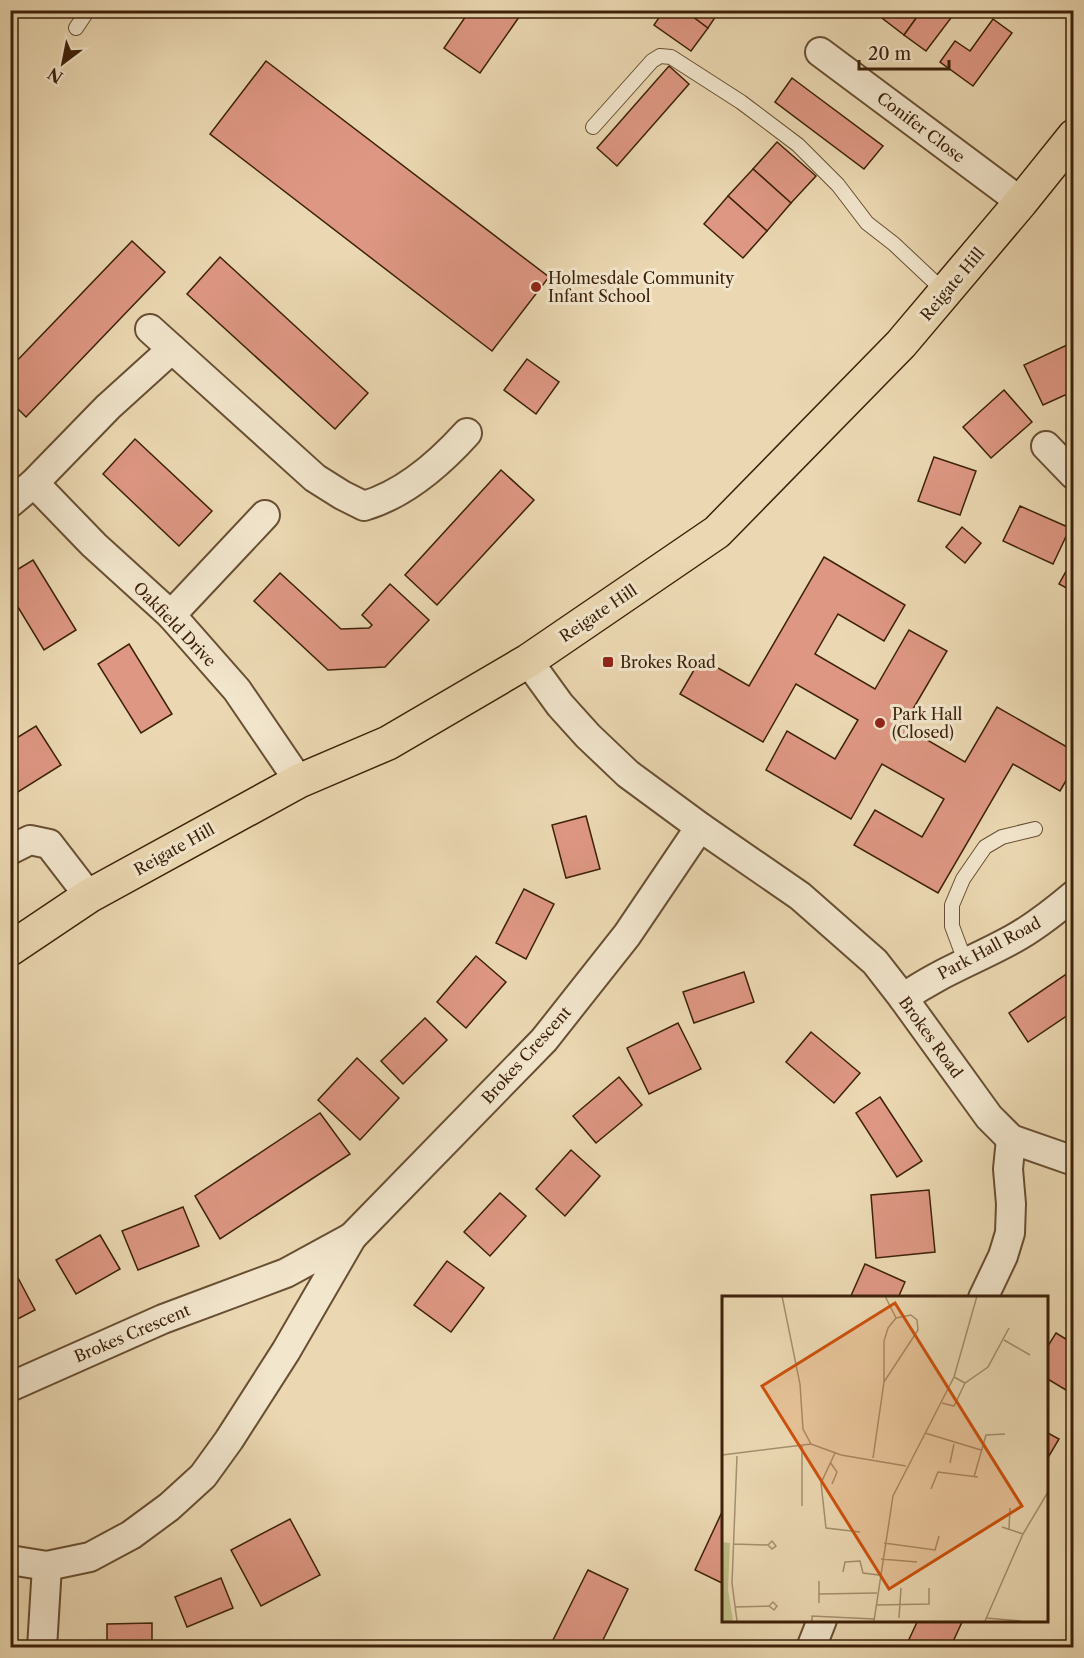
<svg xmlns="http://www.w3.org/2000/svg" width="1084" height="1658" font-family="'Libre Caslon Text',serif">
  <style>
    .building { fill: #de9783; stroke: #3d2109; stroke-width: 1.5 }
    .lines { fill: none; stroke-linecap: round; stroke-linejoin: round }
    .service-casing { stroke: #684f33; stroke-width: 16 }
    .minor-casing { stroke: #684f33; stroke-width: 32 }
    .primary-casing { stroke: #3d2109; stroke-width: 36 }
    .service { stroke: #f2e6cd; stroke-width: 14 }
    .minor { stroke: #f2e6cd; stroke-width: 28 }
    .primary { stroke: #ebd8b2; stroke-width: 33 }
    .poi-dot { fill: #8f2418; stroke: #f2e6cd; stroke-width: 2 }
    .labels { text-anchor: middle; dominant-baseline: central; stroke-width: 6; stroke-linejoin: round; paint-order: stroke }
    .street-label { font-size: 16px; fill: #3d2109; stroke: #f2e6cd }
    .poi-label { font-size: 16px; fill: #3d2109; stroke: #f2e6cd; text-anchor: start }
    .inset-road { fill: none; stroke: #a58f6e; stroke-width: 1.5 }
    .view { fill: #ce510c; fill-opacity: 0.15; stroke: #ce510c; stroke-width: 3 }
    .inset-edge { fill: none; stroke: #3d2109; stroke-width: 3 }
  </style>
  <rect width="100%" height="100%" fill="#ebd8b2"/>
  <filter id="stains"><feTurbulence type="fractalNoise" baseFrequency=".00333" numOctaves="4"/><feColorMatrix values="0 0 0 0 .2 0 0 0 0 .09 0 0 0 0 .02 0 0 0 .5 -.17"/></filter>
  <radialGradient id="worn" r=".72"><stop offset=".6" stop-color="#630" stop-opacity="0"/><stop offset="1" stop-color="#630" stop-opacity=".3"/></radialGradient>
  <g class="building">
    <polygon points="470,10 524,10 480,73 444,48"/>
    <polygon points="664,10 684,10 708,28 691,51 654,25"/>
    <polygon points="684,10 720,10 708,28"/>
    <polygon points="888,10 922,10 904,35 882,18"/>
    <polygon points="922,10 949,10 954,14 926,51 904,35"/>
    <polygon points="993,19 1012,33 973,86 940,62 955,41 970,51"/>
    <polygon points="266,61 549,277 492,351 210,134"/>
    <polygon points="669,66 689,84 617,166 597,148"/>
    <polygon points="792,78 883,146 864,169 775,102"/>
    <polygon points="777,142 816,176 791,203 753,169"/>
    <polygon points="753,169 791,203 767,231 728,196"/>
    <polygon points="728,196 767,231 743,258 704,224"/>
    <polygon points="132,241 165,272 26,417 10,401 10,368"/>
    <polygon points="220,257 368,393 335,429 187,294"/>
    <polygon points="1067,345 1074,359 1074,391 1043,405 1024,365"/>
    <polygon points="527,359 559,382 536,414 504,390"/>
    <polygon points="1004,390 1032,422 991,458 963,427"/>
    <polygon points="135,439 212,511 179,546 103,474"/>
    <polygon points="934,457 976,471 960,515 918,501"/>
    <polygon points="501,470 534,500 437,605 405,575"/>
    <polygon points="1020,506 1070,528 1053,564 1003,541"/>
    <polygon points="962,527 981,543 965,563 946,547"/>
    <polygon points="824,557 905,605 884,641 838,614 815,654 875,689 909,630 947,651 903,726 965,762 997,707 1074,751 1074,767 1060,791 1013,764 938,893 854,845 875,810 922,837 944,799 882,764 851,819 766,770 787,731 835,759 858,720 796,684 763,742 680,694 701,658 749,686"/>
    <polygon points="1074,557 1074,592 1059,584"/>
    <polygon points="33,560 76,630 44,650 10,594 10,574"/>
    <polygon points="280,573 341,629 369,628 372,625 362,615 390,584 429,620 385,667 328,670 254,601"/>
    <polygon points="129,644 172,714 141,733 98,664"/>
    <polygon points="36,726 61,765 10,797 10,742"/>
    <polygon points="586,816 600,869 566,878 552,825"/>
    <polygon points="524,889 554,904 526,959 496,943"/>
    <polygon points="476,956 506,982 466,1028 437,1002"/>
    <polygon points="1074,969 1074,1011 1028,1042 1009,1013"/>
    <polygon points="744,972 754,1002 694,1023 683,992"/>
    <polygon points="425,1018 447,1040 403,1084 381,1061"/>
    <polygon points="678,1023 701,1069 649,1094 627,1048"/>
    <polygon points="811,1032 860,1073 834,1103 786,1062"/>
    <polygon points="357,1058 399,1098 360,1140 318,1100"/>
    <polygon points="619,1077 642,1105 596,1143 573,1116"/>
    <polygon points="880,1097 922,1161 897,1177 856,1113"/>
    <polygon points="320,1113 350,1154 220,1239 195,1196"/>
    <polygon points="571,1150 600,1176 565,1216 536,1189"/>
    <polygon points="929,1190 935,1252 876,1258 871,1195"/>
    <polygon points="500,1193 526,1216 490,1256 464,1232"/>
    <polygon points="183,1207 199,1246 138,1270 122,1231"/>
    <polygon points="100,1235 120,1269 76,1294 56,1260"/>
    <polygon points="447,1261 484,1288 451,1332 414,1305"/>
    <polygon points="865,1264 905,1282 898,1298 850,1298"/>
    <polygon points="17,1276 35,1310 10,1323 10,1279"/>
    <polygon points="1056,1333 1074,1344 1074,1390 1071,1393 1046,1378 1046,1349"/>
    <polygon points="1046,1432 1059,1439 1046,1461"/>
    <polygon points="722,1512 724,1513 724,1584 695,1570"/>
    <polygon points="290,1519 320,1575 261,1606 231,1550"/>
    <polygon points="588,1570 628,1589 599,1648 549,1648"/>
    <polygon points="221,1578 233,1608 187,1627 175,1597"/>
    <polygon points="918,1620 963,1620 950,1648 905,1648"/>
    <polygon points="152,1623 152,1648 107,1648 107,1624"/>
  </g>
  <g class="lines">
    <defs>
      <g id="service">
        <polyline points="76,28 88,10"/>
        <polyline points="593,127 652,61 660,56 671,57 741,102 798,145 838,185 867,223 894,244 945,292"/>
        <polyline points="965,961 952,926 952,905 963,879 985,847 1002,837 1035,829"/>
      </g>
      <g id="minor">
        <polyline points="820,52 1021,202"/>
        <path d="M150,329l165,149 27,17 22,11c41,-12 75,-42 103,-73"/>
        <polyline points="1046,446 1074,475"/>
        <polyline points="34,483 94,545 171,615 237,690 299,781"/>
        <polyline points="10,503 34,483 108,407 172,349"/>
        <polyline points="171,615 265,515"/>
        <polyline points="528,661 560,705 588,736 628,774 700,827 800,896 875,962 903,998 989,1117 1011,1139 1074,1161"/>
        <polyline points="10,850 30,840 49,844 89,896"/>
        <path d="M903,998c37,-26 72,-38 110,-59 22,-12 42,-28 61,-44"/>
        <polyline points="352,1237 544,1040 627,935 700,827"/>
        <polyline points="983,1298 1003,1256 1010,1233 1011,1204 1008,1169 1011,1139"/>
        <polyline points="10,1387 163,1319 286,1273 352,1237 286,1351 229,1440 203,1476 169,1507 131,1535 90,1557 47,1566 10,1560"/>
        <polyline points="42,1648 47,1566"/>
        <polyline points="811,1648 822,1620"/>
      </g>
      <polyline id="primary" points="10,949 89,896 299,781 388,743 528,661 717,532 901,344 1021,202 1074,136"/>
    </defs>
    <use href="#service" class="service-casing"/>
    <use href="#minor" class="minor-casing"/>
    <use href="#primary" class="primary-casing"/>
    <use href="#service" class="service"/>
    <use href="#minor" class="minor"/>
    <use href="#primary" class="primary"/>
  </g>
  <g class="poi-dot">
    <circle cx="536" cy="287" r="6"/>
    <rect x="602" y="656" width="12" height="12" rx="3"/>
    <circle cx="880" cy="723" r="6"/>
  </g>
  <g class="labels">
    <g class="street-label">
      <text transform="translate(921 127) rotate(37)">Conifer Close</text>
      <text transform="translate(952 284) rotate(-50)">Reigate Hill</text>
      <text transform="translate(598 613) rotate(-34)">Reigate Hill</text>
      <text transform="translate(175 624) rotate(46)">Oakfield Drive</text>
      <text transform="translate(174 849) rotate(-29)">Reigate Hill</text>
      <text transform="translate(989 948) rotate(-28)">Park Hall Road</text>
      <text transform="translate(931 1037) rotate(54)">Brokes Road</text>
      <text transform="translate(526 1055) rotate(-48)">Brokes Crescent</text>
      <text transform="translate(132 1333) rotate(-23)">Brokes Crescent</text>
    </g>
    <g class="poi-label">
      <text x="548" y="278">Holmesdale Community<tspan x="548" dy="18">Infant School</tspan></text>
      <text x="620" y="662">Brokes Road</text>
      <text x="892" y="714">Park Hall<tspan x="892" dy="18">(Closed)</tspan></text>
    </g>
  </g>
  <g transform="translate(722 1296)">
    <rect width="326" height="326" fill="#ebd8b2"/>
    <path d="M0,246l8,1 -2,47 5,31h-11z" fill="#bebc87"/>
    <path class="inset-road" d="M60,0l18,88 3,45 8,15M163,0l11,22M189,19l6,5 1,10 -34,52v-41l4,-13 8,-10zM282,44l26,15M232,81l11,6 23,-16 21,-39M220,107l12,3 11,-23M203,137l56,17M80,150v60M113,157l-14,30 5,45 34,4M0,159l89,-11 30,11 65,11M151,162l11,-76M108,166l7,10 -5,12M228,167l4,-19M252,181l12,-42 19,-1M209,193l7,-17 40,5M280,231l21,7M287,233l1,-21M162,247l51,7 4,-14M12,248l34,1 4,-4 4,5 -4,3 -4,-4M159,263l36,3M121,276l2,-10 15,-1 3,12 16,2M97,298l58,-1M97,307v-22M154,309l53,-1v-16M13,311l34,-1 4,-4 4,4 -3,4 -5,-4M177,322l2,-30M264,322l35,3M15,325l-5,-38 5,-127M90,325v-5l62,3M152,325l19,-125 61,-119 23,-81M263,325l38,-87 25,-42"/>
    <path class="view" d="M173,7l127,203 -133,83 -127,-203z"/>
    <rect width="326" height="326" class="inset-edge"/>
  </g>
  <rect width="1084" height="1658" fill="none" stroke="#ebd8b2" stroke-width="36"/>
  <rect x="12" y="12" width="1060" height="1634" fill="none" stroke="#3d2109" stroke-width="3"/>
  <rect x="18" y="18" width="1048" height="1622" fill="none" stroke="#3d2109" stroke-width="1.5"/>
  <g transform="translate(63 63) rotate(212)" stroke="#f2e6cd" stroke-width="4.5" paint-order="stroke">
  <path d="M0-4.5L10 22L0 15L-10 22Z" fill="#3d2109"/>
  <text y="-9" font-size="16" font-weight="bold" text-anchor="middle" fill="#3d2109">N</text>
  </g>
  <path d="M859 60v9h90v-9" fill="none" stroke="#3d2109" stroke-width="3"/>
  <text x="868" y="60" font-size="18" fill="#3d2109" stroke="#f2e6cd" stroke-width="4.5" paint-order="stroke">20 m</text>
  <rect width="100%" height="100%" filter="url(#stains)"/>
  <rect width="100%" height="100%" fill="url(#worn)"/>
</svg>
